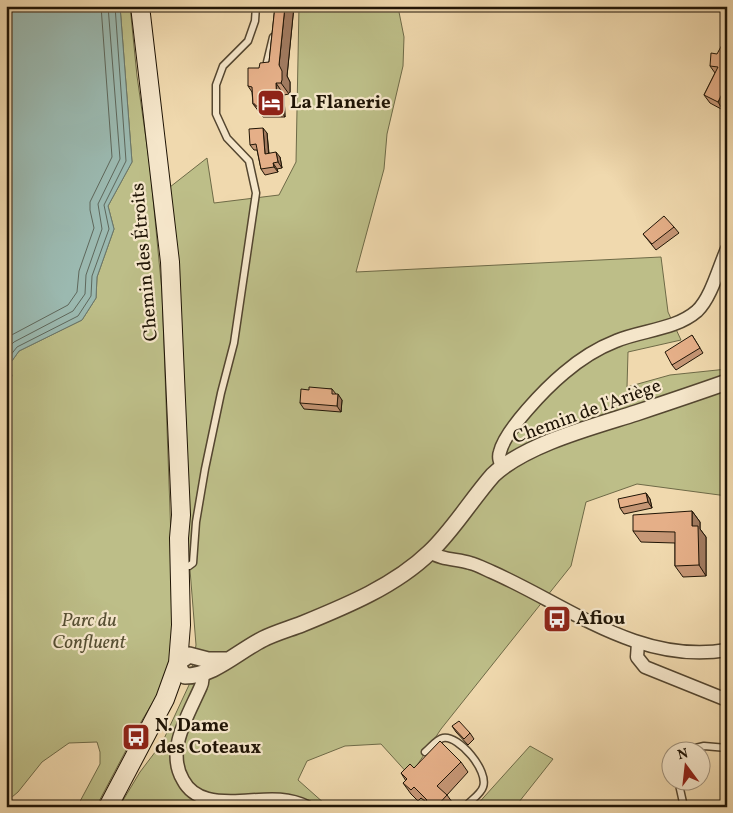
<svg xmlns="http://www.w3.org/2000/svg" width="733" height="813" font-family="Vollkorn,serif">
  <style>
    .green { fill: #bdbe88; stroke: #6e6a47 }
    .water { fill: #9bb9b0; stroke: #6a776c }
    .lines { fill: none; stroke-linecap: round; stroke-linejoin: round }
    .shore { stroke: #5e675b; stroke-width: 1 }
    .service-casing { stroke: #544630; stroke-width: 9 }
    .minor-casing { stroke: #544630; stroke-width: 15 }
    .tertiary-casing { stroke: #544630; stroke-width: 18 }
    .secondary-casing { stroke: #201506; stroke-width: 20 }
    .service { stroke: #f5e6ca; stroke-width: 6 }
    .minor { stroke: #f5e6ca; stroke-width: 12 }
    .tertiary { stroke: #f5e6ca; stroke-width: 15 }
    .secondary { stroke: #f5e6ca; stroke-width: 18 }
    .wall { fill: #c59675; stroke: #201506 }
    .shaded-wall { fill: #a07a5f; stroke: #201506 }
    .building { fill: #e5af88; stroke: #201506 }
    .labels { text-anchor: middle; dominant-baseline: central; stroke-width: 4.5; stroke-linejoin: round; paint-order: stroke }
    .poi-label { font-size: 19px; font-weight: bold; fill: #201506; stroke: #f5e6ca; text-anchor: start }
    .street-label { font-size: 19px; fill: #201506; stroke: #f5e6ca }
    .park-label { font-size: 19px; font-style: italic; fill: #575034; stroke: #f5e6ca }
  </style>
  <rect width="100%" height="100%" fill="#f0d9ae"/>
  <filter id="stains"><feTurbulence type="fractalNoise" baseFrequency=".004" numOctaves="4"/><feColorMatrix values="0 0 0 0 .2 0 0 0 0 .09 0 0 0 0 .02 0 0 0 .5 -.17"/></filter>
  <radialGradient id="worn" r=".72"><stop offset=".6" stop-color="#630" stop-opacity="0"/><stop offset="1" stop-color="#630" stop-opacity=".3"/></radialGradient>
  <g class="green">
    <polygon points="120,6 130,6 137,76 150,167 162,292 174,619 171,657 162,687 141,722 96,807 77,807 100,764 100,752 97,742 69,743 42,762 18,792 6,802 6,384 12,376 9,365 19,351 82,320 96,298 97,277 114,229 108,206 132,162"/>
    <polygon points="299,6 402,6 399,12 404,37 403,66 387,134 384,169 356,272 661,257 668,312 681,340 628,352 627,387 670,375 727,369 727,496 637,484 586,502 571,566 441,729 410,776 381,744 345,746 307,761 298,780 325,804 332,807 119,807 140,772 162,743 189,685 196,645 187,532 170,187 207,158 214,203 279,195 296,162"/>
    <polygon points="530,746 553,759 515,807 475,807"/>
  </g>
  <polygon class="water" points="6,6 120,6 132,162 108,206 114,229 97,277 96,298 82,320 19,351 9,365 12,376 6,384"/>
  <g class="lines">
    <g class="shore">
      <polyline points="6,338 68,305 77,292 79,271 94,228 90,210 90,202 112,157 101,6"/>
      <polyline points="6,350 14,342 73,311 85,294 86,275 102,229 98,204 120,159 108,6"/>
      <polyline points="6,361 17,347 78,316 91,296 92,276 109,229 104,205 126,161 115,6"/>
    </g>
    <defs>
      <g id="service">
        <polyline points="267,62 273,37"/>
        <polyline points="181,567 189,566 193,563 196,522 205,469 221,393 234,343 256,193 249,161 227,138 216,114 216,85 223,66 248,41 255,21 256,6"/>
        <polyline points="687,750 704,746 727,748"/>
        <path d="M425,752c5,-4 12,-13 18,-14 16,-3 46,33 40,49 -2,7 -13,14 -18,20"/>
        <polyline points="678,780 684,807"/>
      </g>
      <g id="minor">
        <path d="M502,467c-2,-5 -4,-10 -2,-15 5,-22 46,-64 64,-79 14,-12 34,-25 52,-32 26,-11 59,-11 81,-30 14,-13 22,-44 30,-62"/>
        <path d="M430,552c11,8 28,7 40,11 8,2 15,6 22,9 75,33 147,93 235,78"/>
        <polyline points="638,643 637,657 645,667 727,700"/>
        <path d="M208,665c-1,4 -4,7 -5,10 -1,4 0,7 -2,11 -12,28 -36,64 -18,94 11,21 35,22 57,21 24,-1 45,-5 67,6"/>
      </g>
      <path id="tertiary" d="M227,660h-19l-19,-5 -11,8 3,8 4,5c29,0 52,-24 78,-37 12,-6 26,-10 39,-15 44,-18 93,-38 128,-72 24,-23 41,-52 63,-77 33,-31 99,-48 143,-62 30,-10 60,-20 91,-31"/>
      <polyline id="secondary" points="108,807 165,699 178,663 181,625 179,538 181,515 170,262 140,6"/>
    </defs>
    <use href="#service" class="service-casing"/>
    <use href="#minor" class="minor-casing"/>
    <use href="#tertiary" class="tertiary-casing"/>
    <use href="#secondary" class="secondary-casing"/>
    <use href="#service" class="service"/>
    <use href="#minor" class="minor"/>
    <use href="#tertiary" class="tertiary"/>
    <use href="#secondary" class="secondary"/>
  </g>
  <g class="wall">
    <polygon points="275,6 294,6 287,76 290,82 290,92 289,94 284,95 285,117 263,117 253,104 252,92 248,86 259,68 269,62"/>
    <polygon points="727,42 727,103 723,110 710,103 704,95 715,73 710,66"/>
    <polygon points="267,133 269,153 280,157 282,168 277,169 278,172 265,175 261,169 257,150 254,150 250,145"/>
    <polygon points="674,227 679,233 656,250 643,234"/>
    <polygon points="692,335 703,353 676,370 672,365"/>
    <polygon points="332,389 336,394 342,400 341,412 304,409 300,403 309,390"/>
    <polygon points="646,493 650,499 652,508 624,514 620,508"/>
    <polygon points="692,511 700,522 700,529 706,537 706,576 683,577 675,566 675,543 641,542 633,531"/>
    <polygon points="452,726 470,733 474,739 468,745 456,732"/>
    <polygon points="461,762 468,772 447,795 455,806 454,807 424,807 423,805 426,802 421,798 418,801 411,794 403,783 406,781 401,773 414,768"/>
  </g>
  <g class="shaded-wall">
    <polygon points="285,6 294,6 287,76 290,82 290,92 289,94 281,83 279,65"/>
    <polygon points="276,83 284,95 285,117 277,106"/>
    <polygon points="727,84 727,103 723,110 718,102"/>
    <polygon points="263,128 267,133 269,159 265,154"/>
    <polygon points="276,152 280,157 282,168 278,162"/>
    <polygon points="273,163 277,169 278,172 274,167"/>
    <polygon points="338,394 342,400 341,412 337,406"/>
    <polygon points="646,493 650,499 652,508 648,502"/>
    <polygon points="692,511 700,522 700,529 706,537 706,576 699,565 692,526"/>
  </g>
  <g class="building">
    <polygon points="275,6 285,6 279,65 282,71 282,80 281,83 276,83 277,106 255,106 255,104 253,104 252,87 248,86 248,68 259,68 260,63 269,62"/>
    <polygon points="727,42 727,84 718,102 704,95 718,67 710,66 711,53 717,54 723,43"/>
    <polygon points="263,128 265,154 276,152 278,162 273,163 274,167 261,169 256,144 250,145 249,129"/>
    <polygon points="664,216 674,227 652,244 643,234"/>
    <polygon points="692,335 700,348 672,365 665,352"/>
    <polygon points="309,387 332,389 332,394 338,394 337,406 300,403 301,389 309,390"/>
    <polygon points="646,493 648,502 620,508 618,499"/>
    <polygon points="692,511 692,526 698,526 699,565 675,566 675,532 633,531 633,515"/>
    <polygon points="459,721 470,733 464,739 452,726"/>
    <polygon points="440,741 461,762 437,786 447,795 436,807 425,807 423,805 427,800 414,787 411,790 403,783 407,779 401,773 410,764 414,768"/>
  </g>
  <defs>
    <symbol id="hotel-square" viewBox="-11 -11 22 22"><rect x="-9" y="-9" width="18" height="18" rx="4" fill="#8f2418" stroke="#f5e6ca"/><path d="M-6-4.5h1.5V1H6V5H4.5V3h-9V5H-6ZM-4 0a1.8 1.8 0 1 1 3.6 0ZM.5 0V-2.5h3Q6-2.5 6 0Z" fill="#fff"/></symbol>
    <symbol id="bus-square" viewBox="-11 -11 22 22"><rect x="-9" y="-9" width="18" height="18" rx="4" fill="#8f2418" stroke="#f5e6ca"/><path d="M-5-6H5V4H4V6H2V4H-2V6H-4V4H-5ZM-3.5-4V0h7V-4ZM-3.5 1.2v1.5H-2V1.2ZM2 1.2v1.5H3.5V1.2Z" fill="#fff"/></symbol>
  </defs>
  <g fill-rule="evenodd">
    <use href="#hotel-square" x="255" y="87" width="32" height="32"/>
    <use href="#bus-square" x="541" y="603" width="32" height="32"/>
    <use href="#bus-square" x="120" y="721" width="32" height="32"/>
  </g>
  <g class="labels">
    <g class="poi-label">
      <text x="290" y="103">La Flanerie</text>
      <text x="576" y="619">Afiou</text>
      <text x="155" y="726">N. Dame<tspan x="155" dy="22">des Coteaux</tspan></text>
    </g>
    <g class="street-label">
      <text transform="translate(145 262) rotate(-95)">Chemin des Étroits</text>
      <text transform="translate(587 412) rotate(-20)">Chemin de l'Ariège</text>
    </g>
    <g class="park-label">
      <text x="89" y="621">Parc du<tspan x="89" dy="22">Confluent</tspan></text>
    </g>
  </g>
  <rect width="733" height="813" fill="none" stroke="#f0d9ae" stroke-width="25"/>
  <rect x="8" y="8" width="718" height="798" fill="none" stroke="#201506" stroke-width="2.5"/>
  <rect x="12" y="12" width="708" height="788" fill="none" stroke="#201506"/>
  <g transform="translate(686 766) rotate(345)"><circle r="24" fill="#f5e6ca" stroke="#a0927c"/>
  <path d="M0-4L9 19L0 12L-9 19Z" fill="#8f2418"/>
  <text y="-8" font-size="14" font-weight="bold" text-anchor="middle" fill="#201506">N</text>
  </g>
  <rect width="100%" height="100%" filter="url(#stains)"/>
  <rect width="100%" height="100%" fill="url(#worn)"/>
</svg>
